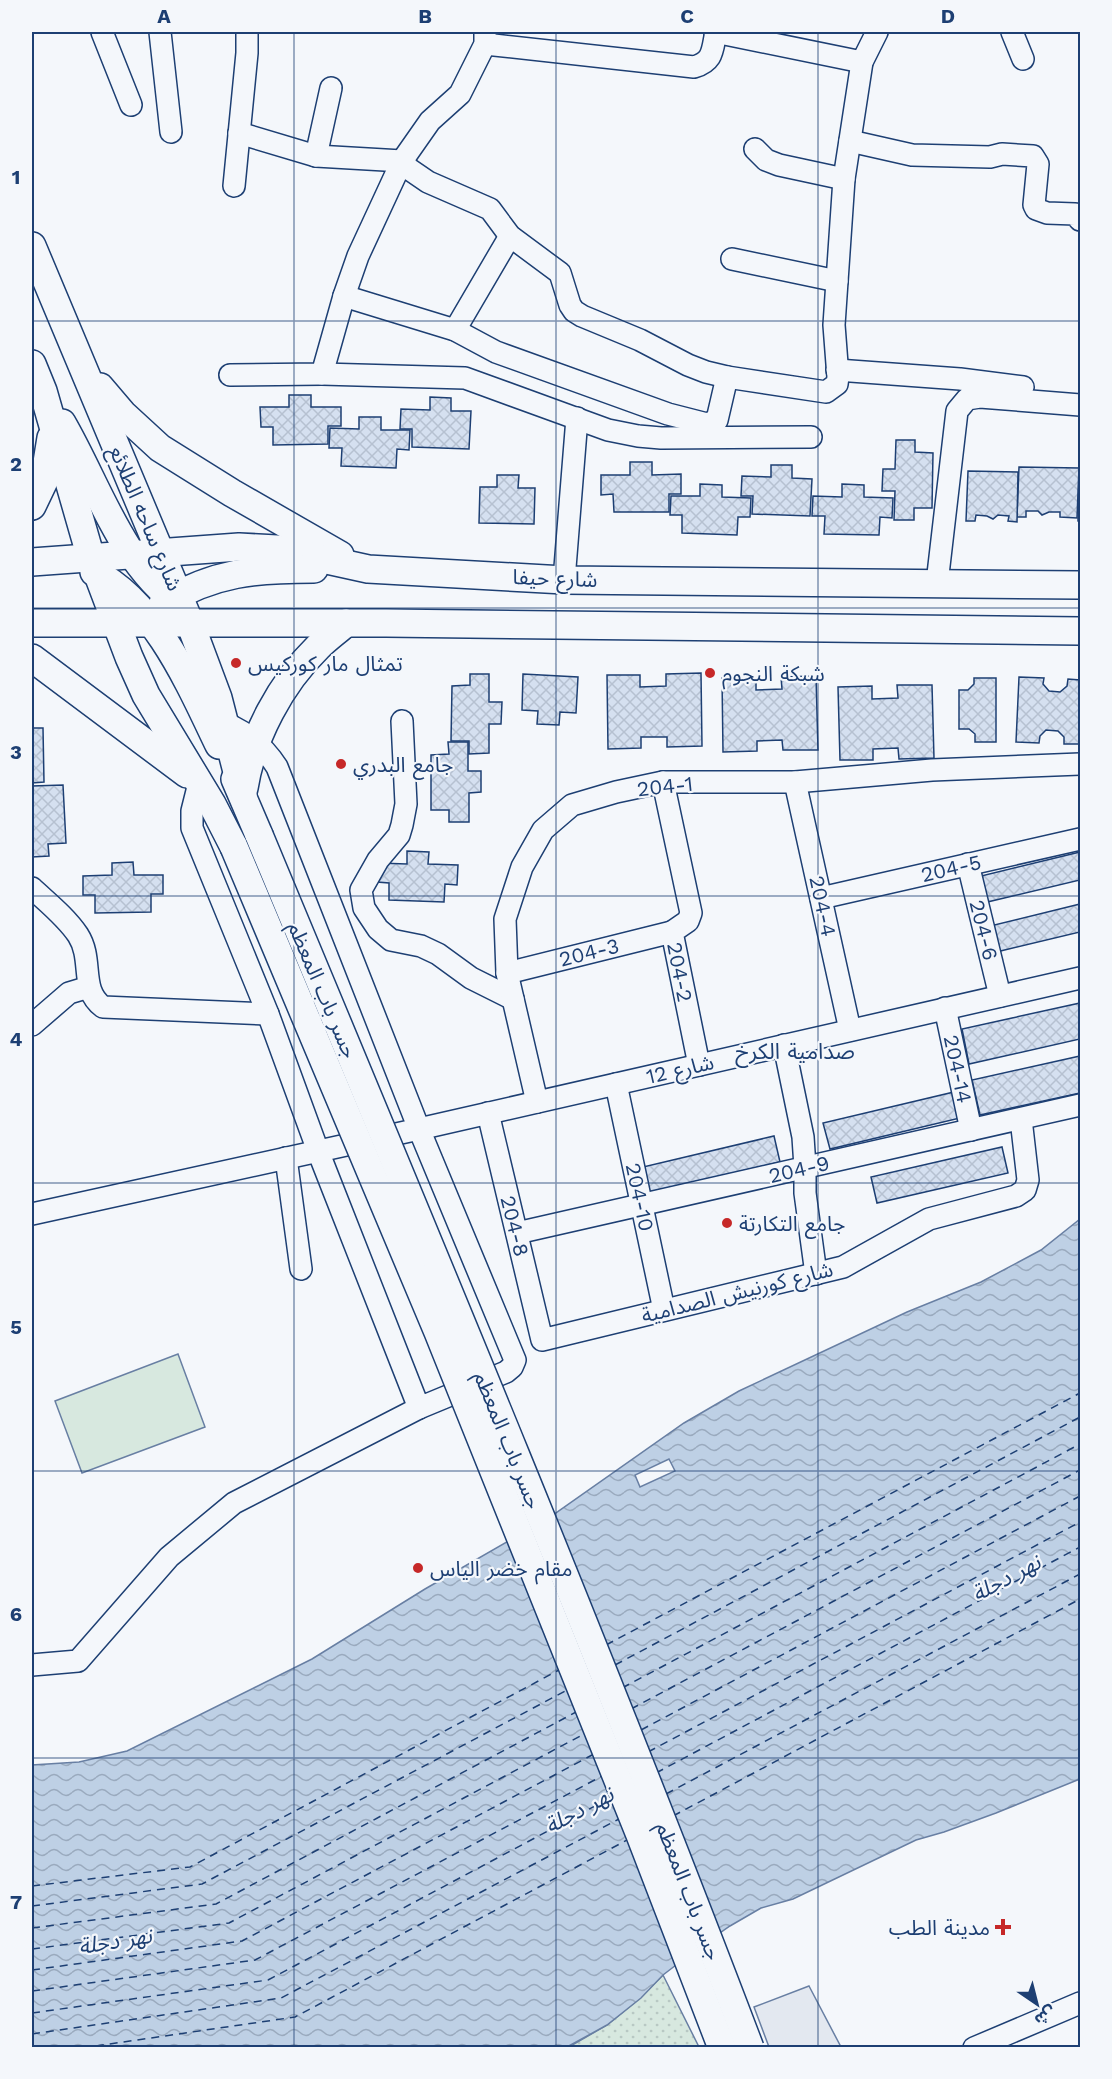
<svg xmlns="http://www.w3.org/2000/svg" width="1112" height="2079" font-family="'Work Sans','Noto Sans Arabic',sans-serif">
  <style>
    .grass { fill: url(#grass-dots); stroke: #687fa3; stroke-width: 1.5 }
    .park { fill: #d7e8df; stroke: #687fa3; stroke-width: 1.5 }
    .parking { fill: #e3e8f0; stroke: #687fa3; stroke-width: 1.5 }
    .water { fill: url(#water-waves); stroke: #687fa3; stroke-width: 1.5 }
    .pier { fill: #f4f7fb; stroke: #687fa3; stroke-width: 1.5 }
    .lines { fill: none; stroke-linecap: round; stroke-linejoin: round }
    .ferry { stroke: #1d3f73; stroke-width: 1.5; stroke-dasharray: 8 6; stroke-linecap: butt }
    .building { fill: url(#building-cross-hatch); stroke: #1d3f73; stroke-width: 1.5 }
    .minor-casing { stroke: #1d3f73; stroke-width: 24 }
    .major-casing { stroke: #1d3f73; stroke-width: 30 }
    .minor { stroke: #f4f7fb; stroke-width: 21 }
    .major { stroke: #f4f7fb; stroke-width: 27 }
    .major-bridge-casing { stroke: #1d3f73; stroke-width: 30; stroke-linecap: butt }
    .major-bridge { stroke: #f4f7fb; stroke-width: 27 }
    .grid { fill: none; stroke: #1d3f73; stroke-width: 1.5; stroke-opacity: 0.55 }
    .poi-dot { fill: #c62828; stroke: #f4f7fb; stroke-width: 2 }
    .labels { text-anchor: middle; dominant-baseline: central; stroke-width: 4.5; stroke-linejoin: round; paint-order: stroke }
    .street-label { font-size: 21px; fill: #1d3f73; stroke: #f4f7fb }
    .poi-label { font-size: 21px; fill: #1d3f73; stroke: #f4f7fb; text-anchor: start }
    .neighbourhood-label { font-size: 22px; fill: #1d3f73; stroke: #f4f7fb }
    .water-label { font-size: 22px; font-style: italic; fill: #1d3f73; stroke: #f4f7fb }
    .neatline { fill: none; stroke: #1d3f73; stroke-width: 2 }
    .grid-label { font-size: 20px; text-anchor: middle; font-weight: bold; fill: #1d3f73 }
  </style>
  <defs>
    <pattern id="grass-dots" width="8" height="8" patternUnits="userSpaceOnUse" patternTransform="scale(1.5)"><rect width="8" height="8" fill="#d7e8df"/><path d="M2 2h.1M6 6h.1" fill="none" stroke="#b8c8c3" stroke-width="1.8" stroke-linecap="round"/></pattern>
    <pattern id="water-waves" width="16" height="10" patternUnits="userSpaceOnUse" patternTransform="scale(1.5)"><rect width="16" height="10" fill="#bed0e5"/><path d="M0 5q4-4 8 0t8 0" fill="none" stroke="#9aaabe"/></pattern>
    <pattern id="building-cross-hatch" width="8" height="8" patternUnits="userSpaceOnUse" patternTransform="scale(1.5)"><rect width="8" height="8" fill="#d5e0f0"/><path d="M0 0l8 8M0 8l8-8" fill="none" stroke="#b6c1d1"/></pattern>
  </defs>
  <rect width="100%" height="100%" fill="#f4f7fb"/>
  <polygon class="grass" points="663,1975 699,2047 567,2048 607,2025 640,1998"/>
  <polygon class="park" points="178,1354 205,1427 82,1473 55,1401"/>
  <polygon class="parking" points="809,1986 841,2047 769,2047 754,2007"/>
  <polygon class="water" points="1080,1219 1080,1779 996,1813 944,1832 916,1840 793,1899 761,1908 730,1926 697,1949 663,1975 641,1998 607,2025 567,2047 32,2047 32,1765 79,1762 127,1751 312,1659 425,1589 550,1517 684,1423 739,1391 907,1312 981,1282 1041,1250"/>
  <polygon class="pier" points="669,1459 675,1471 640,1487 635,1475"/>
  <g class="lines">
    <g class="ferry">
      <polyline points="606,1645 1080,1393"/>
      <polyline points="615,1665 1080,1417"/>
      <polyline points="622,1688 1080,1444"/>
      <polyline points="631,1709 1080,1470"/>
      <polyline points="641,1730 1080,1496"/>
      <polyline points="648,1752 1080,1522"/>
      <polyline points="656,1773 1080,1547"/>
      <polyline points="666,1794 1080,1574"/>
      <polyline points="673,1816 1080,1599"/>
      <polyline points="32,1886 190,1867 559,1670"/>
      <polyline points="32,1906 202,1884 569,1689"/>
      <polyline points="32,1928 216,1904 578,1711"/>
      <polyline points="32,1949 229,1923 584,1734"/>
      <polyline points="32,1970 242,1941 594,1754"/>
      <polyline points="32,1991 255,1960 604,1775"/>
      <polyline points="32,2013 268,1980 610,1798"/>
      <polyline points="32,2034 281,1998 619,1819"/>
      <polyline points="82,2048 295,2017 629,1839"/>
    </g>
  </g>
  <g class="building">
    <polygon points="289,395 311,395 311,407 341,407 341,426 328,426 328,444 273,445 273,427 261,427 260,407 289,407"/>
    <polygon points="430,397 451,398 451,411 471,411 469,449 412,447 412,429 400,429 401,409 430,410"/>
    <polygon points="359,417 381,417 381,430 410,430 409,450 397,449 396,468 341,466 342,448 329,448 330,428 359,429"/>
    <polygon points="896,440 915,440 915,452 933,453 932,508 914,508 914,520 894,520 895,491 882,491 883,469 895,469"/>
    <polygon points="630,462 652,462 652,475 681,474 681,494 669,494 669,512 614,512 613,494 601,495 601,475 630,475"/>
    <polygon points="771,465 792,465 792,478 812,479 810,516 752,514 753,496 741,496 742,476 771,477"/>
    <polygon points="1019,467 1079,468 1077,518 1060,517 1060,512 1049,512 1042,515 1038,511 1026,511 1026,517 1017,517"/>
    <polygon points="968,471 1018,472 1017,522 1008,521 1009,516 998,515 993,519 987,516 976,515 975,521 966,521"/>
    <polygon points="1079,472 1080,472 1080,522 1078,521"/>
    <polygon points="497,475 519,475 518,488 535,488 534,524 479,523 480,487 497,487"/>
    <polygon points="700,484 722,485 722,497 751,498 750,517 738,517 737,535 682,533 682,515 670,515 671,496 700,496"/>
    <polygon points="842,484 864,485 864,497 893,498 892,518 880,517 879,535 824,534 825,516 812,516 813,496 842,497"/>
    <polygon points="701,673 702,746 667,747 667,737 641,737 641,748 608,749 607,675 640,675 640,687 666,686 666,674"/>
    <polygon points="470,674 489,674 489,702 502,702 501,724 489,724 489,753 469,754 469,741 451,741 452,686 470,685"/>
    <polygon points="523,674 578,677 576,713 560,712 559,725 537,724 538,711 522,710"/>
    <polygon points="816,676 818,750 783,750 782,740 757,741 757,751 723,752 722,678 756,678 756,690 782,689 781,677"/>
    <polygon points="1019,677 1044,678 1043,684 1049,691 1060,692 1067,686 1068,679 1080,680 1080,744 1064,744 1064,737 1058,731 1046,730 1040,736 1039,743 1016,742"/>
    <polygon points="974,678 996,678 996,742 975,742 975,734 969,729 959,729 959,690 968,690 974,684"/>
    <polygon points="897,685 932,685 934,758 899,759 898,748 873,749 873,760 840,760 838,687 872,686 872,699 898,698"/>
    <polygon points="32,728 43,728 44,782 32,783"/>
    <polygon points="448,742 468,742 468,771 481,771 481,792 469,793 469,822 449,822 449,810 431,810 431,755 449,754"/>
    <polygon points="63,785 66,843 48,844 49,856 32,857 32,786"/>
    <polygon points="407,851 429,852 428,864 458,865 457,885 445,884 444,902 389,900 389,883 377,882 378,863 407,864"/>
    <polygon points="1080,852 1080,880 983,903 977,877"/>
    <polygon points="133,862 134,875 163,875 163,894 151,894 151,912 95,913 95,895 83,895 83,876 112,875 112,863"/>
    <polygon points="1080,904 1080,932 992,953 986,927"/>
    <polygon points="1080,1003 1080,1039 969,1064 962,1029"/>
    <polygon points="1080,1056 1080,1093 980,1115 972,1080"/>
    <polygon points="954,1092 960,1118 830,1149 823,1123"/>
    <polygon points="774,1136 780,1162 649,1193 643,1167"/>
    <polygon points="1002,1147 1008,1173 877,1203 871,1177"/>
  </g>
  <g class="lines">
    <defs>
      <g id="minor">
        <polyline points="102,32 131,105"/>
        <polyline points="160,32 171,132"/>
        <polyline points="715,32 862,62"/>
        <polyline points="1012,32 1023,59"/>
        <path d="M485,44l209,23c20,-6 18,-17 22,-35"/>
        <polyline points="239,133 316,156 402,161 409,169 428,182 490,209 510,236 560,273 570,305 574,311 582,316 640,340 688,365 706,372 727,377 826,392 837,384 838,377 834,325 844,179 862,62 877,32"/>
        <polyline points="850,141 912,155 990,157 1002,154 1033,156 1038,164 1034,205 1036,209 1047,213 1075,214 1080,220"/>
        <polyline points="755,149 766,160 779,165 844,179"/>
        <polyline points="316,156 331,88"/>
        <polyline points="234,186 247,53 247,32"/>
        <polyline points="732,259 837,281"/>
        <polyline points="344,296 455,330 496,352 668,414 707,424 717,420 727,377"/>
        <polyline points="455,330 510,236"/>
        <polyline points="837,370 960,379 1023,387"/>
        <polyline points="322,374 465,378 608,430 638,436 661,438 811,437"/>
        <polyline points="230,375 322,374 344,296 358,256 402,161 430,121 460,94 485,44 485,32"/>
        <polyline points="564,580 577,418"/>
        <polyline points="937,583 957,411 967,399 980,397 1080,405"/>
        <polyline points="402,721 406,804 402,825 399,835 378,860 361,890 364,908 378,929 391,940 421,946 438,954 471,978 513,999"/>
        <polyline points="663,782 691,913 688,921 672,932 699,1065"/>
        <polyline points="795,782 850,1030"/>
        <path d="M199,783l-7,28v17l76,186 50,137 101,257 87,-36 6,-5 3,-7 -96,-231 -142,-362c-14,-22 -36,-40 -62,-47"/>
        <polyline points="968,864 1000,996"/>
        <path d="M32,888c15,14 34,29 46,47 16,25 1,54 25,72l165,7"/>
        <polyline points="821,898 1080,839"/>
        <polyline points="507,973 672,932"/>
        <polyline points="945,1008 971,1130"/>
        <polyline points="32,1025 69,993 89,987"/>
        <polyline points="784,1045 803,1137 805,1167 805,1193 816,1274"/>
        <polyline points="616,1084 664,1310"/>
        <polyline points="537,1102 507,973 505,919 522,867 543,830 572,805 616,792 663,782 795,782 932,770 1080,764"/>
        <polyline points="488,1113 542,1340 843,1267 929,1219 1016,1196 1025,1190 1028,1180 1021,1119"/>
        <polyline points="286,1158 301,1269"/>
        <polyline points="32,1214 419,1129 1080,978"/>
        <polyline points="517,1233 1080,1105"/>
        <polyline points="32,1665 78,1661 169,1557 234,1503 419,1408"/>
        <polyline points="974,2048 1080,2003"/>
      </g>
      <g id="major">
        <polyline points="32,246 190,623 218,698 243,795"/>
        <polyline points="32,364 43,391 89,551 129,657 146,695 212,804 234,847"/>
        <polyline points="100,387 123,414 160,448 232,493 340,555"/>
        <path d="M62,423c36,62 58,139 118,182"/>
        <polyline points="32,506 44,481 51,438"/>
        <polyline points="32,562 239,547 277,549 368,569 564,580 1080,585"/>
        <path d="M94,572c62,32 96,113 125,173"/>
        <path d="M163,603c52,-31 92,-34 151,-34"/>
        <polyline points="32,623 386,623 1080,631"/>
        <polyline points="32,658 187,774"/>
        <polyline points="235,779 259,835"/>
        <path d="M244,788c8,-51 37,-105 74,-141 9,-9 19,-16 28,-24"/>
      </g>
    </defs>
    <use href="#minor" class="minor-casing"/>
    <use href="#major" class="major-casing"/>
    <use href="#minor" class="minor"/>
    <use href="#major" class="major"/>
    <defs>
      <g id="major-bridge">
        <path d="M259,835c168,403 336,805 491,1213"/>
        <polyline points="234,847 438,1332 640,1835 722,2048"/>
      </g>
    </defs>
    <use href="#major-bridge" class="major-bridge-casing"/>
    <use href="#major-bridge" class="major-bridge"/>
  </g>
  <path class="grid" d="M294,32v2016M556,32v2016M818,32v2016M32,321h1048M32,608h1048M32,896h1048M32,1183h1048M32,1471h1048M32,1758h1048"/>
  <g class="poi-dot">
    <circle cx="236" cy="663" r="6"/>
    <circle cx="710" cy="673" r="6"/>
    <circle cx="341" cy="764" r="6"/>
    <circle cx="727" cy="1223" r="6"/>
    <circle cx="418" cy="1568" r="6"/>
    <path d="M1000 1918h6v6h6v6h-6v6h-6v-6h-6v-6h6z"/>
  </g>
  <g class="labels">
    <g class="street-label">
      <text transform="translate(146 518) rotate(67)">شارع ساحه الطلائع</text>
      <text transform="translate(555 578) rotate(2)">شارع حيفا</text>
      <text transform="translate(665 786) rotate(-6)">204-1</text>
      <text transform="translate(951 868) rotate(-13)">204-5</text>
      <text transform="translate(823 906) rotate(78)">204-4</text>
      <text transform="translate(984 930) rotate(76)">204-6</text>
      <text transform="translate(589 952) rotate(-14)">204-3</text>
      <text transform="translate(680 972) rotate(79)">204-2</text>
      <text transform="translate(323 990) rotate(67)">جسر باب المعظم</text>
      <text transform="translate(680 1069) rotate(-13)">شارع 12</text>
      <text transform="translate(958 1069) rotate(78)">204-14</text>
      <text transform="translate(799 1169) rotate(-13)">204-9</text>
      <text transform="translate(640 1197) rotate(78)">204-10</text>
      <text transform="translate(515 1226) rotate(76)">204-8</text>
      <text transform="translate(737 1292) rotate(-14)">شارع كورنيش الصدامية</text>
      <text transform="translate(508 1440) rotate(68)">جسر باب المعظم</text>
      <text transform="translate(689 1891) rotate(69)">جسر باب المعظم</text>
    </g>
    <g class="poi-label">
      <text x="248" y="663">تمثال مار كوركيس</text>
      <text x="722" y="673">شبكة النجوم</text>
      <text x="353" y="764">جامع البدري</text>
      <text x="739" y="1223">جامع التكارتة</text>
      <text x="430" y="1568">مقام خضر الياس</text>
      <text x="990" y="1927" text-anchor="end">مدينة الطب</text>
    </g>
    <g class="neighbourhood-label">
      <text x="795" y="1051">صدامية الكرخ</text>
    </g>
    <g class="water-label">
      <text transform="translate(1006 1578) rotate(-28)">نهر دجلة</text>
      <text transform="translate(579 1810) rotate(-28)">نهر دجلة</text>
      <text transform="translate(115 1941) rotate(-9)">نهر دجلة</text>
    </g>
  </g>
  <rect width="1112" height="2079" fill="none" stroke="#f4f7fb" stroke-width="66"/>
  <g transform="translate(1037 2004) rotate(145)" stroke="#f4f7fb" stroke-width="4.5" paint-order="stroke">
  <path d="M0-4.5L10 22L0 15L-10 22Z" fill="#1d3f73"/>
  <text y="-9" font-size="16" font-weight="bold" text-anchor="middle" fill="#1d3f73">ش</text>
  </g>
  <rect x="33" y="33" width="1046" height="2013" class="neatline"/>
  <g class="grid-label">
    <text x="164" y="23">A</text>
    <text x="425" y="23">B</text>
    <text x="687" y="23">C</text>
    <text x="948" y="23">D</text>
    <text x="16" y="184">1</text>
    <text x="16" y="471">2</text>
    <text x="16" y="759">3</text>
    <text x="16" y="1046">4</text>
    <text x="16" y="1334">5</text>
    <text x="16" y="1621">6</text>
    <text x="16" y="1909">7</text>
  </g>
</svg>
